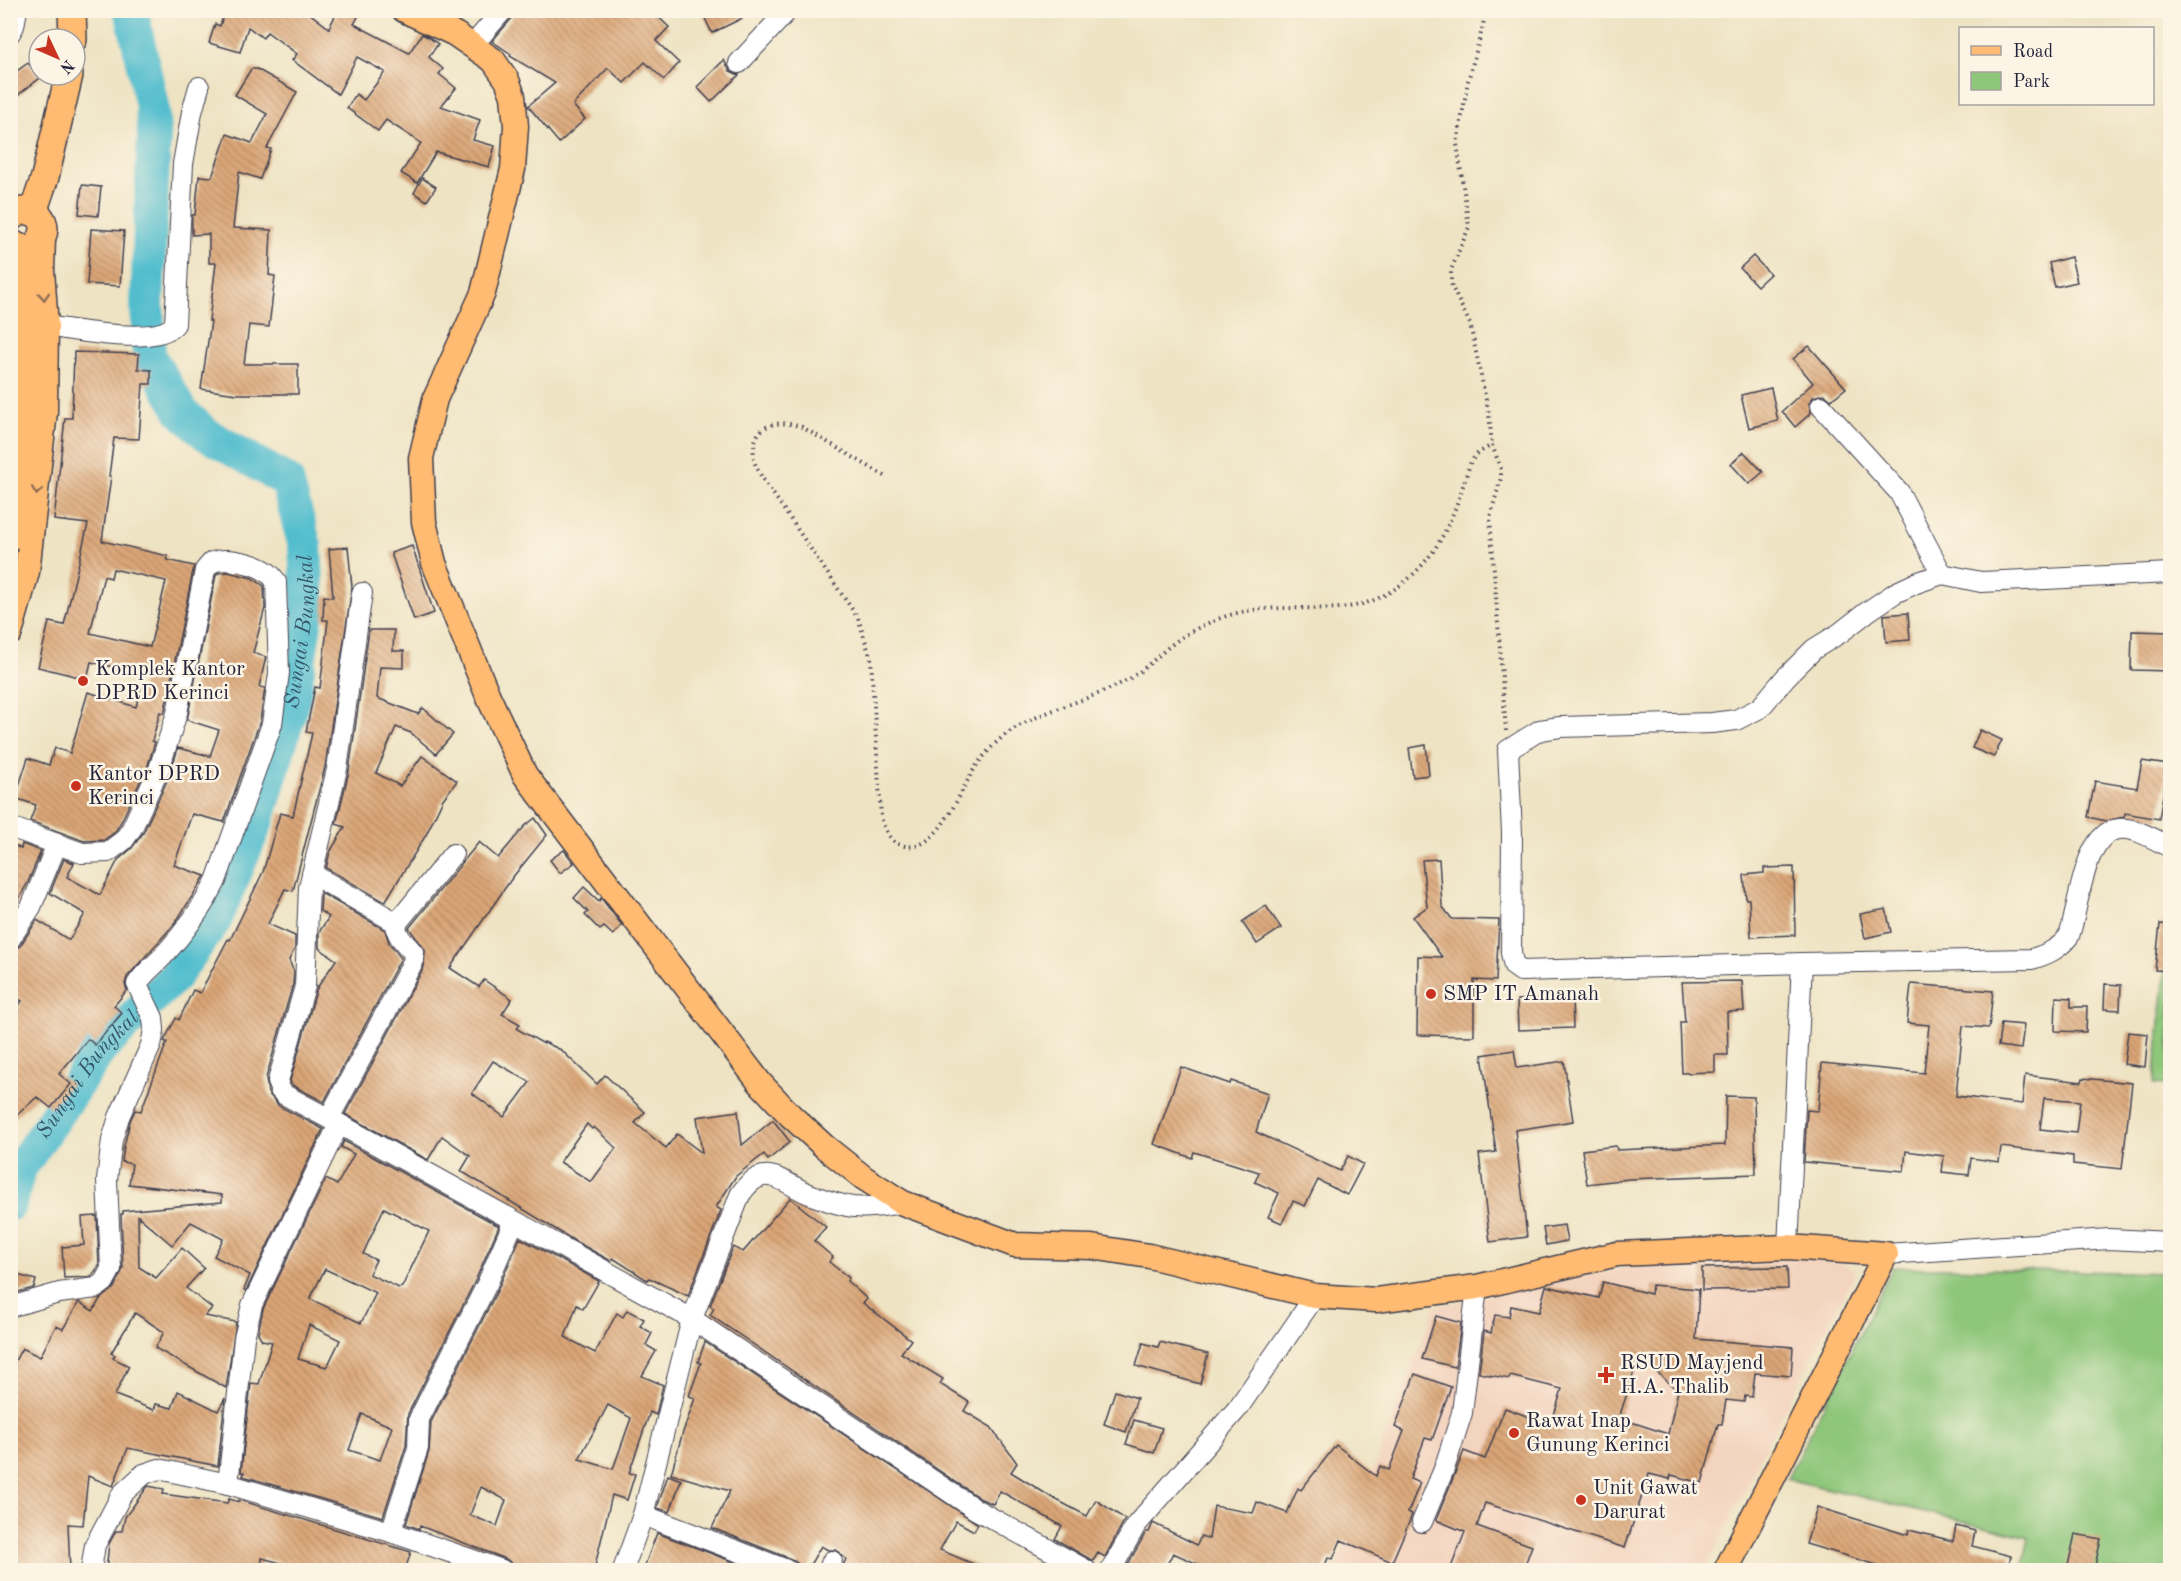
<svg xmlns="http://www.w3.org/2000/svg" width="2181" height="1581" font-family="'Old Standard TT',serif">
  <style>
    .built { fill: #f3d4bf }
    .park { fill: #8ec67a; stroke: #58745a; stroke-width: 1.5 }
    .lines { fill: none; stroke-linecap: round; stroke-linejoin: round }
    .river { stroke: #52bdce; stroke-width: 34 }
    .building { fill: url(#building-back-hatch); fill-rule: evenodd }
    .minor-casing { stroke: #413f4f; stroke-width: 22 }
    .major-casing { stroke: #413f4f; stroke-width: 27 }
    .highway-casing { stroke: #413f4f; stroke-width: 30 }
    .path { stroke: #413f4f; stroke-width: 4; stroke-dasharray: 1.5 4.5; stroke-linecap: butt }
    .minor { stroke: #fff; stroke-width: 20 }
    .major { stroke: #ffbb71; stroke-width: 24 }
    .highway { stroke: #ffbb71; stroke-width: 27 }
    .oneway { stroke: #906e56 }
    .poi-dot { fill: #c8321e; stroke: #fcf5e5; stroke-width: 2 }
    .labels { text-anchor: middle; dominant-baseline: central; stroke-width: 5; stroke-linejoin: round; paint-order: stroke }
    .poi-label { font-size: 21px; fill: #22223b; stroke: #fcf5e5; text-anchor: start }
    .water-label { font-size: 22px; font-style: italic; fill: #33586e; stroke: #fcf5e5 }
  </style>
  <defs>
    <pattern id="building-back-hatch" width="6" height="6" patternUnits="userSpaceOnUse" patternTransform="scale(1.5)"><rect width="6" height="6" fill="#dba677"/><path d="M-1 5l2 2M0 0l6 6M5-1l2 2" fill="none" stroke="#b18763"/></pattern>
  </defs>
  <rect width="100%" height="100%" fill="#fcf5e5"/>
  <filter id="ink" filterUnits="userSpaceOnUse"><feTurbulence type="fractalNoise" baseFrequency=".0167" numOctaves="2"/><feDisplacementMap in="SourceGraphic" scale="12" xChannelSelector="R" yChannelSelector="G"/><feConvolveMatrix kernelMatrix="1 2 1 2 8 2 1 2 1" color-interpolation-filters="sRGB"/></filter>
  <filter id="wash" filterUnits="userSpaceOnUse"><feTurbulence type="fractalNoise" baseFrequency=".008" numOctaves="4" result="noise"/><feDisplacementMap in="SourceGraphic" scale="24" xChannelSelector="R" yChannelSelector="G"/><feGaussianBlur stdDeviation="1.35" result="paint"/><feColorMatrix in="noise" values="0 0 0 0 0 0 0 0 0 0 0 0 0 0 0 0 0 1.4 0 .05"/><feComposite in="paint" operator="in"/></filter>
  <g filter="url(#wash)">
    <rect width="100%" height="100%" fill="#eee3c3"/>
    <polygon class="built" points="1824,1257 1856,1271 1767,1444 1705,1570 1335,1570 1435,1306 1625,1268"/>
    <g class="park">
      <polygon points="2165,971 2170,971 2170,1085 2154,1084"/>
      <polygon points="1893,1267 2170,1273 2170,1570 2022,1570 2029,1537 1787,1479"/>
    </g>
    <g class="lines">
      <path class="river" id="s1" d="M10,1204l9,-34 81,-120 74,-73 41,-57 42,-99 36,-120 15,-97 -3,-58 -18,-65 -81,-47 -24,-22 -33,-56 -2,-52 7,-170 -2,-28 -18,-84 -4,-12"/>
    </g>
    <g id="blocks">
      <g class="building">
        <polygon points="225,10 305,10 329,28 338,10 344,10 358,17 354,24 409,53 422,34 428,37 438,44 429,57 443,69 439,74 456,88 441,106 480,120 473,140 495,146 489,167 436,152 417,183 401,173 421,143 386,120 378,131 347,108 356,94 364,100 385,72 357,57 338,94 292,60 297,54 267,32 263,38 248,27 240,52 209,43 215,24 220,26"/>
        <polygon points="515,10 651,10 669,27 656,41 679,63 664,80 645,62 624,83 608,68 573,105 585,119 559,143 528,106 555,83 510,56 511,54 492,41 512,18"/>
        <polygon points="701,10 759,10 712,33"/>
        <polygon points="724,60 730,71 739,75 711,102 697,87"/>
        <polygon points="28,63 40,78 10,101 10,76"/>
        <polygon points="251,69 257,69 297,92 267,148 271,149 260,179 239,172 233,228 271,230 269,275 275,276 269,327 249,325 244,364 298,364 298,394 237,394 201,389 211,321 209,321 216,263 209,263 209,234 192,235 192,215 195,215 199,176 212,177 227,134 252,143 267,114 235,95"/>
        <polygon points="422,178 436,187 427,201 414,193"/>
        <polygon points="82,185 101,187 98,216 79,214"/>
        <polygon points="91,229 124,231 120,286 87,284"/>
        <polygon points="1753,256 1770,274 1757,286 1740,268"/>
        <polygon points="2071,257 2077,282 2055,287 2049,263"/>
        <polygon points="1809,346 1846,388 1831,400 1824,394 1813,397 1809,403 1811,413 1795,427 1782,411 1813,383 1793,359"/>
        <path d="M74,352l65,2 -1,15 13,1v14h-8l-4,55 -25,-1 -5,38h2l-9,65 66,15 -1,4 27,6 -29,144 -1,3 -4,-1 -8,29 3,1 -7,23 -27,57 -6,10 -11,8 -20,1 -54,-20 6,-16 -21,-7 13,-40 21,7 6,-17 15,5 18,-61 48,15 8,-33 -53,-12 -4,17 -49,-12 11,-45 15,3 24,-101 -34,-4 11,-102h7zM113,569l53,12 -16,66 -60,-14 14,-57 7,2z"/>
        <polygon points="1771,388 1778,421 1749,428 1741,395"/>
        <polygon points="1744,452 1763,472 1749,484 1731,464"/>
        <polygon points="412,546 434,613 414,620 391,553"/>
        <polygon points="348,547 352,587 325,767 293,891 285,889 268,924 295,936 295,948 289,960 294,972 293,984 266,1078 268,1093 279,1106 323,1129 246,1291 244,1290 250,1275 214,1256 223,1239 191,1222 172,1245 138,1216 139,1267 156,1278 182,1248 204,1268 186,1288 212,1308 205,1316 236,1322 226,1388 155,1348 164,1332 135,1313 111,1353 115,1355 113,1358 129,1366 115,1395 154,1410 156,1404 172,1408 178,1391 218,1411 225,1398 218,1466 128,1448 113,1486 88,1476 83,1525 68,1524 70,1570 10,1570 10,1370 22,1348 40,1357 56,1326 63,1329 79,1302 93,1311 100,1299 114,1288 123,1269 121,1214 123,1214 123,1211 222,1202 222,1195 129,1184 132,1164 122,1162 124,1146 130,1121 135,1110 141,1111 167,1042 164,1041 165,1039 176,1018 179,1020 193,990 200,993 228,939 230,940 263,872 280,813 293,816 312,733 306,732 315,687 320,688 328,620 323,620 324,596 333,597 329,549"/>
        <polygon points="228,572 252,578 264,586 265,608 253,653 266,657 259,687 265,688 260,721 224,822 192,814 174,865 205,876 176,922 127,977 125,984 127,990 114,1006 122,1013 95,1045 88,1039 59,1074 71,1084 51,1108 37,1097 10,1121 10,1018 22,1001 10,994 10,951 20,946 37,920 69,940 85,914 50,893 64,859 74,863 67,877 100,895 118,860 131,849 143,833 170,774 178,748 210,756 219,730 187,720 216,575 218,573"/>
        <polygon points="1908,613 1910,640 1886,642 1884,615"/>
        <polygon points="369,630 394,630 393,651 404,651 404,668 380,667 377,698 418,714 423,708 453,734 436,754 411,733 396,727 376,773 400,786 422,756 457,781 443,799 426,835 385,902 326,868 330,852 345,827 336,824 349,771"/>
        <polygon points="2132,631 2170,632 2170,671 2131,670"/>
        <polygon points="1980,730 2002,740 1994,757 1972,748"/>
        <polygon points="1426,745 1429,775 1413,777 1409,748"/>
        <polygon points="2142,761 2168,765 2159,819 2125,813 2124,817 2106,821 2088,817 2095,781 2137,788"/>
        <path d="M535,818l12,17 -35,43 -62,90 29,19 5,-7 28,19 -10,15 18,10 -3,5 27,15v-2l17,8 36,34 8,-9 40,37 -10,11 31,25 11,-14 25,19 -5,-36 41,-6 4,34 31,-25 17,22 -22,18 -4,-6 -28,22 -20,31 5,3 -33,86 -39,-18 -2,2 -34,-22 -2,3 -38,-21 -112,-69 9,-15 -28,-20 -14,24 -83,-46 79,-147 1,-17 -16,-22 70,-86 19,16 27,-32zM493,1061l37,21 -26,35 -32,-24zM587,1124l5,5 2,-2 22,21 -25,34 -31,-20z"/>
        <polygon points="10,843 21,849 22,844 41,851 28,882 10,916"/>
        <polygon points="564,850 574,863 560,873 550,860"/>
        <polygon points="1439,859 1442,906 1452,919 1499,920 1496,981 1474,980 1474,1036 1417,1035 1418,956 1442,957 1413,917 1427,907 1422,860"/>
        <polygon points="1794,867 1795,935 1751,937 1749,899 1746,899 1744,875 1764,873 1764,868"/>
        <polygon points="584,887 599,901 601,898 622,925 613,935 604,927 600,930 585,915 588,912 574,898"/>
        <polygon points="321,893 385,930 389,943 401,958 324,1102 292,1085 290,1081 317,988 336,960 319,948 319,932 329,917 320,911"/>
        <polygon points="1266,906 1281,928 1257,944 1242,922"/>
        <polygon points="1886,909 1891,932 1865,938 1860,914"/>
        <polygon points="2160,924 2170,925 2170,971 2155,970"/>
        <polygon points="1742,981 1744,1011 1727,1012 1728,1055 1715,1055 1715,1072 1682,1073 1680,1022 1685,1022 1682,982"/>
        <path d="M1911,984l82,7 -4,37 -26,-2 -7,70 66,8 3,-29 57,7 1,-4 49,5 -10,86 -49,-5v-8l-72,-9 -2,15 -28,-4 -2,17 -27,-3 2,-16 -38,-5 -2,20 -100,-9 3,-52 11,1 4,-48 102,10 5,-48 -22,-2zM2044,1098l36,3 -4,32 -36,-4z"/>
        <polygon points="2105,984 2121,985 2120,1010 2104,1009"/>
        <polygon points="1572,997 1573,1028 1518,1030 1517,1000"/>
        <polygon points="2056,997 2071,998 2071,1007 2087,1007 2086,1032 2055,1031"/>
        <polygon points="2001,1023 2024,1025 2021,1049 1998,1046"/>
        <polygon points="2128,1032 2148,1034 2145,1067 2124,1064"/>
        <polygon points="1514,1050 1517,1068 1564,1061 1573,1121 1515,1130 1527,1237 1490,1242 1479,1154 1496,1152 1482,1055"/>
        <polygon points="1181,1067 1230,1084 1231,1081 1268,1093 1256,1132 1340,1171 1348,1156 1363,1164 1347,1195 1318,1180 1305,1206 1293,1201 1282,1223 1268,1217 1279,1193 1255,1182 1259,1172 1194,1152 1192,1158 1154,1144"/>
        <polygon points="1726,1096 1754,1097 1756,1174 1629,1179 1587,1184 1582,1150 1616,1146 1617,1150 1725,1145"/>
        <path d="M344,1141l155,85 -23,53 -68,135 -2,32 -23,71 -140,-41 1,-4h-3l10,-89 8,1 13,-42 -10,-2 -4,-7 5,-24 63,-130 11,6 17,-31 -13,-7zM384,1208l45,23 -27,56 -3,1 -30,-14 7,-14 -13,-6zM325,1269l51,24 -15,30 -51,-24zM309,1325l31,15 -13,27 -29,-8zM362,1414l30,13 -12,33 -31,-10z"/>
        <polygon points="790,1198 826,1227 814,1241 833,1257 829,1262 849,1278 847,1281 867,1299 863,1303 911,1340 901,1353 943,1379 940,1384 969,1402 964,1411 991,1427 1017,1463 1011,1472 1051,1497 1087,1516 1096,1500 1125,1519 1105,1557 1098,1553 1093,1561 1055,1539 1062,1526 1000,1491 993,1504 981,1499 710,1315 714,1308 710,1306 733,1247 743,1252"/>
        <polygon points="97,1216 99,1266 91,1277 64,1278 62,1247 84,1245 82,1217"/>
        <polygon points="1564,1225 1567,1241 1546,1245 1543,1228"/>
        <path d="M520,1238l79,43 -16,28 -6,-4 -12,32 30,16 22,-40 6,4 4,-7 17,9 -4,7 12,7 -6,12 10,6 -14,25 21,9 -7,30 -6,-3 -21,61 6,1 -8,26 -15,-5 -18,75h-80l-3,-7 -5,-4 -86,-33 -1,3 -13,-5 23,-73 2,-29 67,-133zM608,1405l23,13 -18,51 -34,-10zM481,1487l25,13 -9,26 -27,-11z"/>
        <polygon points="1787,1267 1788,1289 1702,1290 1702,1268"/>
        <polygon points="10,1273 36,1280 34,1288 10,1294"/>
        <path d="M1603,1282l48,12 1,-9 47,4 -3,50 97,8 -2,29 -36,-3 -3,24 -7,-1 -1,6 -18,-2 -4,24h-4l-16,59 -31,-8 -1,4 -21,-5 -24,74 -140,-45 -8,23 55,20 -9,24h-73l15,-38 -29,-12 28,-69 21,8 20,-51 46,17 11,-36 -52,-13 -1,3 -30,-6 5,-42 7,2 4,-18 14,2 2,-11 28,6 7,-26 53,12zM1639,1356l39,35 -10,43 -49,-16z"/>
        <polygon points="1436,1316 1461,1323 1455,1367 1422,1359"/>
        <polygon points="705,1342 978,1524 974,1531 956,1521 940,1550 988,1570 841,1570 846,1559 836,1550 828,1550 821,1546 807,1570 799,1570 797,1563 791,1559 712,1528 730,1491 671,1474 682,1435 695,1398 689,1396 701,1363 698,1362"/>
        <polygon points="1160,1342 1208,1354 1200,1384 1136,1366 1143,1343 1158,1347"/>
        <polygon points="1415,1374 1451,1387 1432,1440 1425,1438 1410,1479 1420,1483 1408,1512 1412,1514 1410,1520 1392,1562 1341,1540 1333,1559 1328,1558 1323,1570 1211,1570 1173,1553 1164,1570 1131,1570 1126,1568 1146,1532 1149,1532 1153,1523 1197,1545 1201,1536 1209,1539 1214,1506 1253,1513 1257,1502 1287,1513 1298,1488 1301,1490 1336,1445 1376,1476 1380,1466 1389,1470 1404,1431 1395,1427"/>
        <polygon points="1115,1391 1137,1398 1126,1432 1104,1424"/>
        <polygon points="1134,1420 1162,1428 1154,1453 1126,1444"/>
        <polygon points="668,1475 681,1480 670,1512 657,1508"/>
        <polygon points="148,1486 164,1489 163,1494 227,1503 229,1499 239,1502 239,1500 411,1552 405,1570 395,1570 381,1566 380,1570 307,1570 262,1558 261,1570 108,1570 108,1562 107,1562 109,1544 116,1531 122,1531 125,1517"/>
        <polygon points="1817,1507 1908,1535 1909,1530 1953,1541 1956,1526 1975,1531 1972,1546 2011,1556 2007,1570 1894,1570 1806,1544"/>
        <polygon points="657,1533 755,1570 643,1570"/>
        <polygon points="2075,1534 2101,1539 2094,1570 2067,1570"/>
      </g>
    </g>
  </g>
  <g filter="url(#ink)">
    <use href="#blocks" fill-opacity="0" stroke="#413f4f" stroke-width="1.5"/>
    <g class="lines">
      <defs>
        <g id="minor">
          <polyline points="10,33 14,26 17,10"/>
          <polyline points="473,45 503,10"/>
          <polyline points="739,63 788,10"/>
          <path d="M46,326c27,4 112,21 129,-2l8,-160 9,-52 7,-25"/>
          <polyline points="1821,406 1899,492 1942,574"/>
          <path d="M10,827l72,26 26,-1 16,-12 8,-12 27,-59 18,-56 28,-143 7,-8c17,-6 56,3 64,20l3,91 -7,51 -56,157c-14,28 -32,52 -53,75 -8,9 -19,17 -26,28l16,34 1,12 -3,15 -32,72 -7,23 -5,40 4,89 -7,13 -8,6 -37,5 -49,14"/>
          <polyline points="312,874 397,923"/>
          <polyline points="10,939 31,907 57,844"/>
          <path d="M1802,963l230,-4c16,-5 27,-10 37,-23 10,-27 14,-104 50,-107 17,-2 36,11 51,18"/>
          <path d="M329,1118l84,-156 1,-8c-7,-10 -20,-18 -17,-31l56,-69"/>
          <polyline points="339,1124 285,1095 280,1090 278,1081 305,986 309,887 337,769 362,593"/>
          <polyline points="1788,1247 1802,963 1521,971 1514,966 1511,953 1512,833 1508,750 1540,730 1560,727 1712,723 1736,720 1760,708 1785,678 1814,649 1840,633 1867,612 1895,593 1916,583 1942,574 1981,582 2170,573"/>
          <polyline points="1886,1254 2109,1239 2170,1242"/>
          <polyline points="228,1484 244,1338 252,1305 339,1124 692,1319 975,1509 1086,1570"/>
          <polyline points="643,1515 787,1570"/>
          <polyline points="1422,1522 1444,1469 1462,1413 1477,1287"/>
          <polyline points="391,1532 418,1448 419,1419 487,1284 514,1221"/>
          <polyline points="91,1570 95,1545 122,1494 144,1474 159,1469 228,1484 391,1532 502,1570"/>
          <path d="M623,1570l20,-55 49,-196 48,-124c23,-34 39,-15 67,-2 12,5 27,10 40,13 18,4 38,-1 56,-3"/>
          <polyline points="829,1570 832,1561"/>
          <polyline points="1111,1570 1136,1525 1238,1408 1315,1296"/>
        </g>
        <g id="major">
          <polyline points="404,10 455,34 493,60 507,80 513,96 516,126 513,169 483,293 435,399 421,458 424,522 434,563 488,696 525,775 760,1083 791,1116 825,1147 864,1178 903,1203 1015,1245 1092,1247 1149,1256 1315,1296 1376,1300 1477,1287 1617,1254 1788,1247 1886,1254 1726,1570"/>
          <path d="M10,538c10,-57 13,-113 14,-171 0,-40 0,-79 -7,-119"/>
          <polyline points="10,633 27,572 45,412 46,326 42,270 43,238"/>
        </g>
        <g id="highway">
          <polyline points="72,10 73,39"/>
          <polyline points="33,212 45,177 69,75"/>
          <path d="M10,218c5,-5 11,-8 18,-7 31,5 12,55 -18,31"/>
        </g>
      </defs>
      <use href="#minor" class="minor-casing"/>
      <use href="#major" class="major-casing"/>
      <use href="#highway" class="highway-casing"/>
      <g class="path">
        <polyline points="1485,10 1483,26 1468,81 1457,144 1469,227 1451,270 1451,280 1452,287 1470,324 1489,414 1492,445"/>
        <path d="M885,476l-83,-49c-26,-9 -52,-2 -48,31 0,6 5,13 7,18l97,142 13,41 10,157c3,13 9,28 24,30 36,6 56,-61 74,-84 11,-14 24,-28 40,-36 33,-19 73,-26 108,-46 20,-11 35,-30 54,-42 15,-10 32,-18 49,-23 35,-11 72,-5 108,-7 46,-2 86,-35 106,-75 12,-22 19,-48 27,-72l7,-8 14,-8 9,24v9l-11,39 16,214"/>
      </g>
      <use href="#minor" class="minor"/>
      <use href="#major" class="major"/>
      <use href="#highway" class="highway"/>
    </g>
    <defs><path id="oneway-chevron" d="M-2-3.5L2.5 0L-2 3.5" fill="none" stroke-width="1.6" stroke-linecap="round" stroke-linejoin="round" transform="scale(1.5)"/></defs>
    <g class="oneway">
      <use href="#oneway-chevron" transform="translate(44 296) rotate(86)"/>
      <use href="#oneway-chevron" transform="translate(37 491) rotate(97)"/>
    </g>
  </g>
  <g class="poi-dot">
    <circle cx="83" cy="681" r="6"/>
    <circle cx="76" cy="786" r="6"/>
    <circle cx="1431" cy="994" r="6"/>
    <path d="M1603 1366h6v6h6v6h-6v6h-6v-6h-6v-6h6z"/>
    <circle cx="1514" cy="1433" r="6"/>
    <circle cx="1581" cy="1500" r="6"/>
  </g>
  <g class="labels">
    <g class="poi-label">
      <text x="95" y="669">Komplek Kantor<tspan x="95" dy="24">DPRD Kerinci</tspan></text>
      <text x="88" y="774">Kantor DPRD<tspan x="88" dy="24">Kerinci</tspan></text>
      <text x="1443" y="994">SMP IT Amanah</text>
      <text x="1620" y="1363">RSUD Mayjend<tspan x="1620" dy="24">H.A. Thalib</tspan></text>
      <text x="1526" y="1421">Rawat Inap<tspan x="1526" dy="24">Gunung Kerinci</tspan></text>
      <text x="1593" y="1488">Unit Gawat<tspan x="1593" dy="24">Darurat</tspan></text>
    </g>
    <g class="water-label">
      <text stroke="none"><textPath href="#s1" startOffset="657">Sungai Bungkal</textPath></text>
      <text stroke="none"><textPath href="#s1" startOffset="153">Sungai Bungkal</textPath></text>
    </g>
  </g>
  <rect width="2181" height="1581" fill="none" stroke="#fcf5e5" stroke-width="36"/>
  <rect x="1959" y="27" width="195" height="78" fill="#fcf5e5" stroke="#a5a1a1" stroke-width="1.5"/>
  <rect x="1971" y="46" width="30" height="9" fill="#ffbb71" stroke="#a5a1a1" stroke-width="1.5"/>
  <text x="2013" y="57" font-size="18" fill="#22223b">Road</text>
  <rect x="1971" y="72" width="30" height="18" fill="#8ec67a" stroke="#a5a1a1" stroke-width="1.5"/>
  <text x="2013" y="87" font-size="18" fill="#22223b">Park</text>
  <g transform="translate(57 57) rotate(134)"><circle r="28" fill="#fcf5e5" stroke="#a5a1a1" stroke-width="1.5"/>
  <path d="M0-4.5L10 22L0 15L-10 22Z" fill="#c8321e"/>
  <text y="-9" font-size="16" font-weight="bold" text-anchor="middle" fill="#22223b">N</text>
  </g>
</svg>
